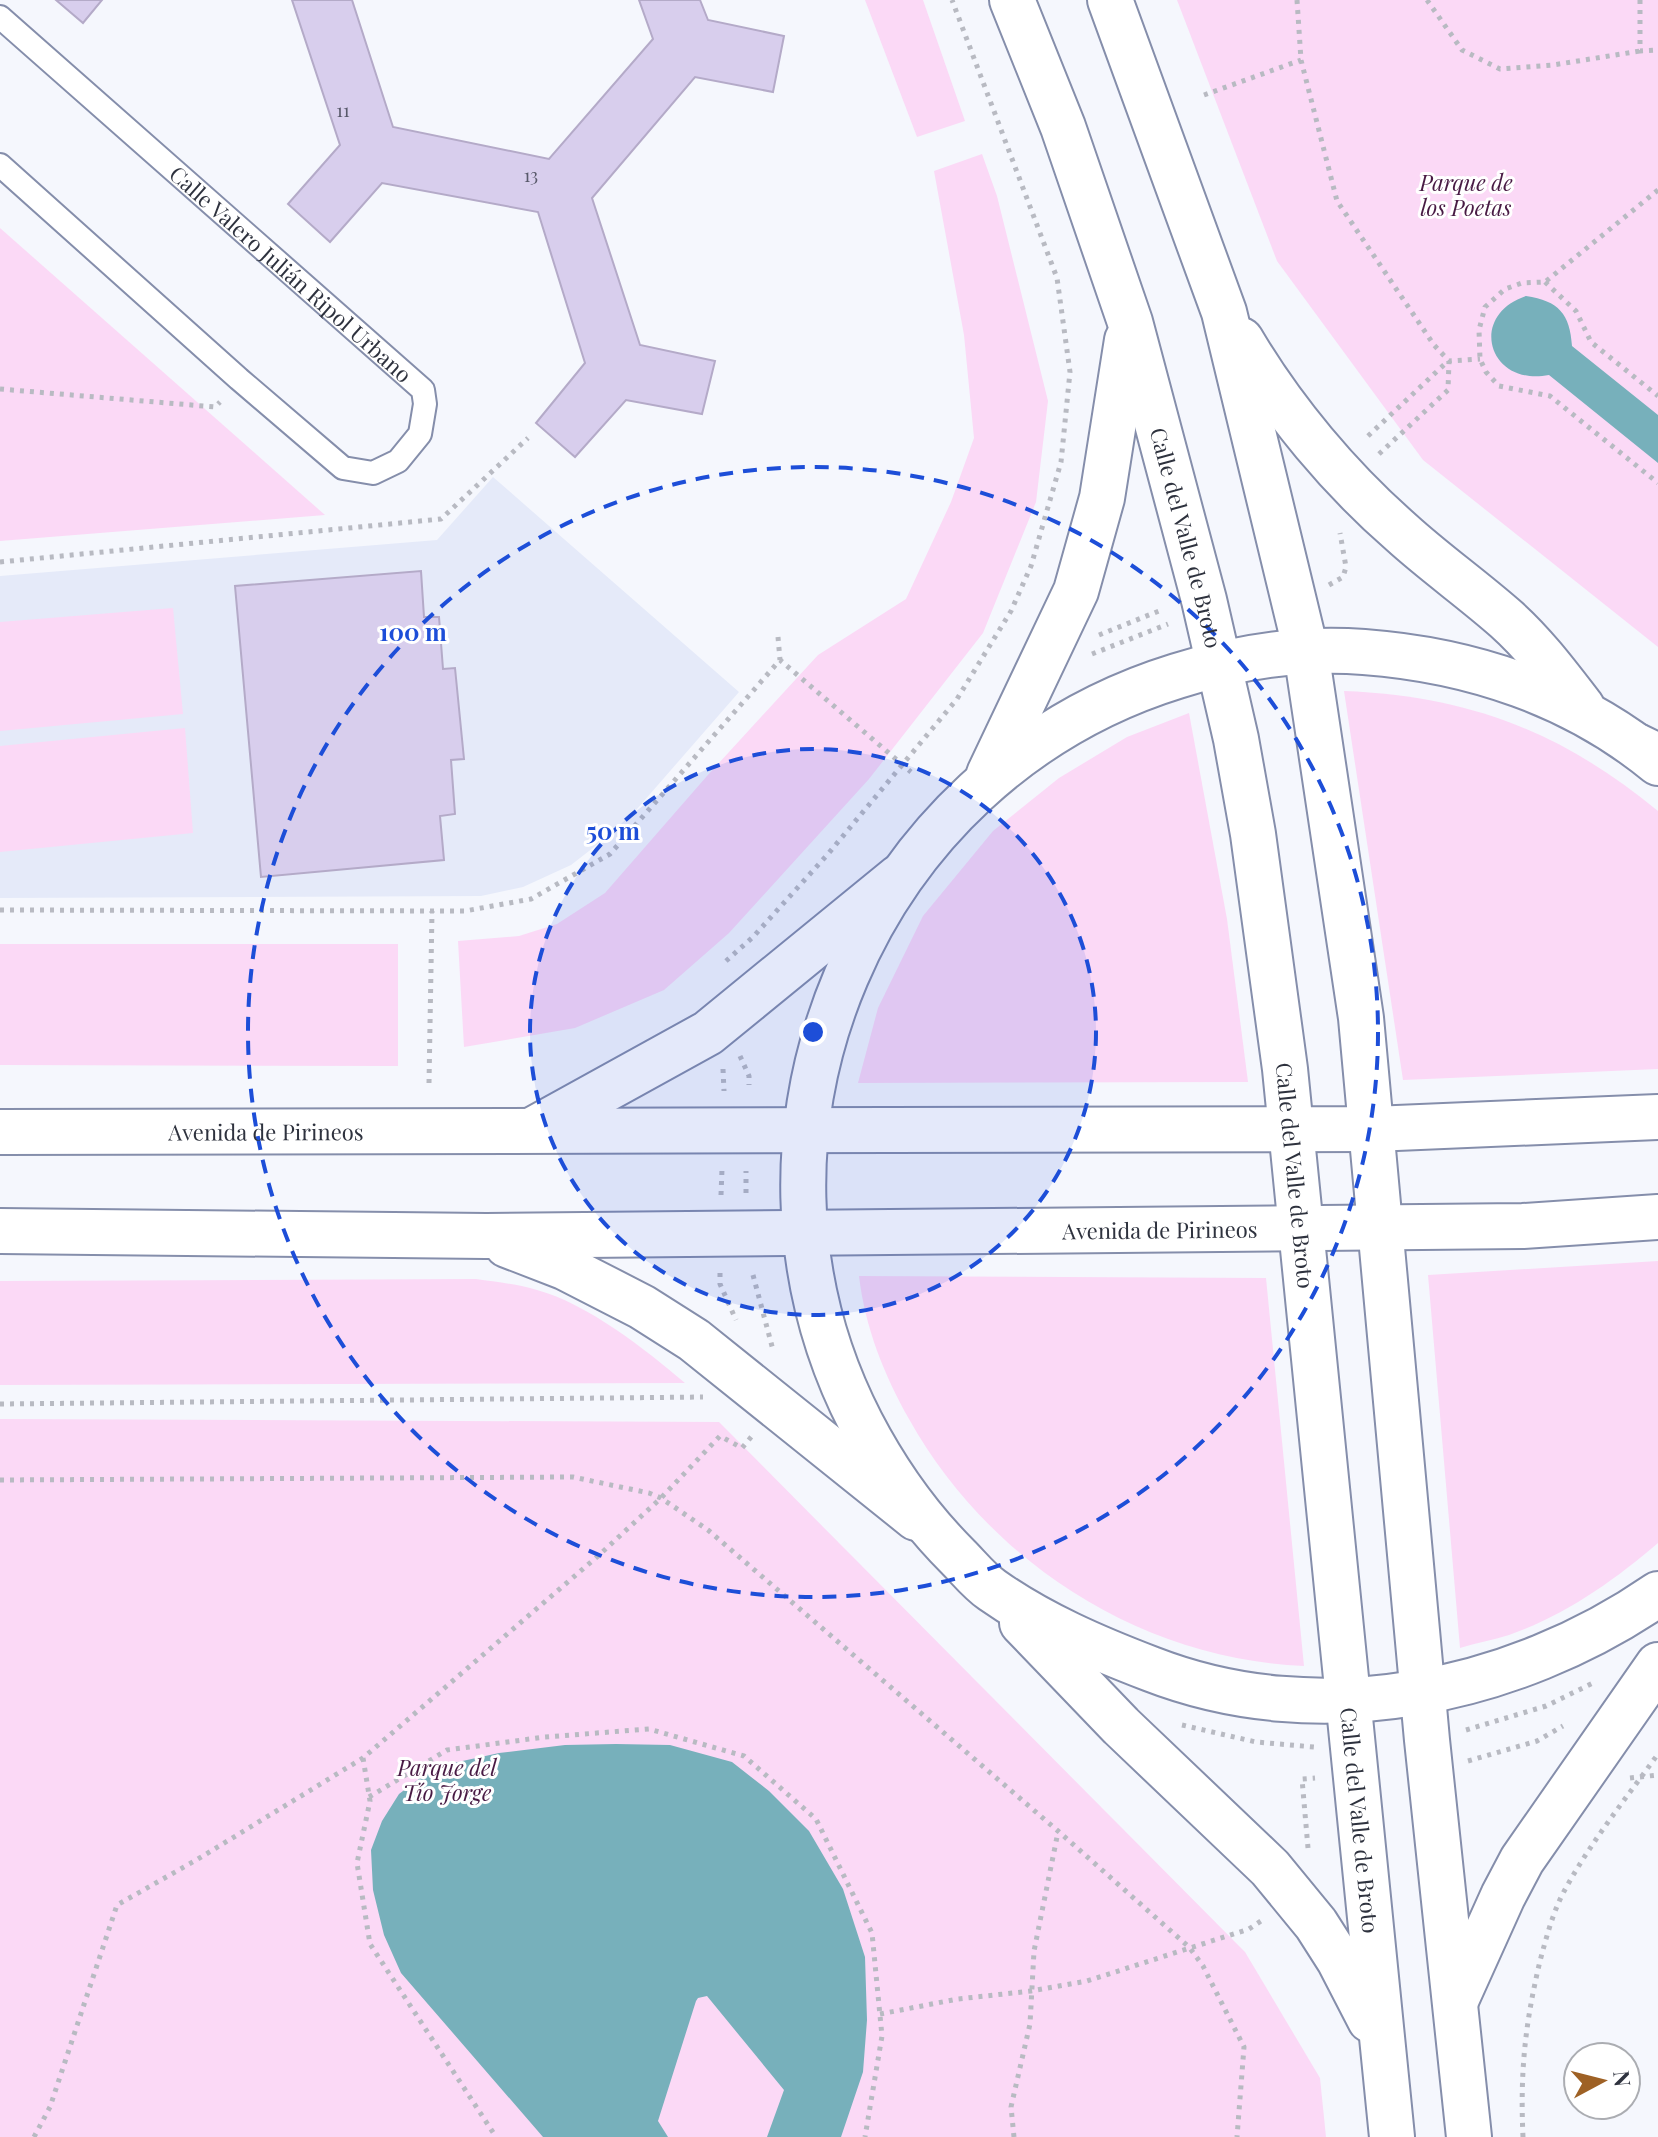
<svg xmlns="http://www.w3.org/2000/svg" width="1658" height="2137" font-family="'Playfair Display',serif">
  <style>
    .built { fill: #e5eaf9 }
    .green { fill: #fbd9f6 }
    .water { fill: #77b0bb }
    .building { fill: #d8ceed; stroke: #b4aac8; stroke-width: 2 }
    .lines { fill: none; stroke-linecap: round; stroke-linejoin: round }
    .service-casing { stroke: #858eab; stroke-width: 26 }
    .secondary-casing { stroke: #858eab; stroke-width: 48 }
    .primary-casing { stroke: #858eab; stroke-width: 48 }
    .trunk-casing { stroke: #858eab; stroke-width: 48 }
    .path { stroke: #b8bac2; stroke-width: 5; stroke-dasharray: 4 6; stroke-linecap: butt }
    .service { stroke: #fff; stroke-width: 22 }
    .secondary { stroke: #fff; stroke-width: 44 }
    .primary { stroke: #fff; stroke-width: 44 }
    .trunk { stroke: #fff; stroke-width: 44 }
    .ring { fill: none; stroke: #1d4ed8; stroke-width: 4; stroke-dasharray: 14 10 }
    .labels { text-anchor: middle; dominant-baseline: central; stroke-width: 6; stroke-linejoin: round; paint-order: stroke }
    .number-label { font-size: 18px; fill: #58596a }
    .park-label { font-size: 22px; font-style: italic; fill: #481a44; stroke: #fff }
    .street-label { font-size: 22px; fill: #2e323e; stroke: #fff }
    .centre { fill: #1d4ed8; stroke: #fff; stroke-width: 4 }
    .ring-label { font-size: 24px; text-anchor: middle; font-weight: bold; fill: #1d4ed8; stroke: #fff; stroke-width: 6; stroke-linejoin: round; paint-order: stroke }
  </style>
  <rect width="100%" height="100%" fill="#f5f7fd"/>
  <polygon class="built" points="493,477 739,692 630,817 598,844 571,865 523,887 481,896 0,898 0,576 437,540"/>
  <g class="green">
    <polygon points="865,0 923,0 965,121 917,137"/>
    <polygon points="1177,0 1658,0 1658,647 1423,460 1277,261"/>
    <polygon points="982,154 997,196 1048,401 1036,502 983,633 869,779 729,933 664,990 575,1028 464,1047 458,941 519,936 557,924 605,893 707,776 818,655 906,599 951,502 974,438 964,335 934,171"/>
    <polygon points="0,228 325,515 0,541"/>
    <polygon points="173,608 183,714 0,731 0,622"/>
    <path d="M1344,691c125,5 218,41 314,120v258l-255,11z"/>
    <polygon points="1189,713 1227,919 1248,1082 858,1083 878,1008 923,916 993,831 1059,778 1127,737"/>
    <polygon points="185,728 193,833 0,852 0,746"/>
    <polygon points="0,944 398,944 398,1066 0,1065"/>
    <path d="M1658,1261v282c-43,37 -94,73 -149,92 -16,5 -33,8 -49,13l-32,-373z"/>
    <path d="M859,1276l407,2 38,388c-164,-7 -315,-104 -395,-247 -25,-44 -44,-92 -50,-143z"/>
    <path d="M476,1279c20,3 42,5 61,11 51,14 108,59 148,93l-685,2v-104z"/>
    <polygon points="0,1419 719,1422 1245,1952 1320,2078 1326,2137 0,2137"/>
  </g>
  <g class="water">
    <path d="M1526,296c33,5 44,18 46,50l86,69v48l-109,-88c-60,12 -82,-59 -23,-79z"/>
    <polygon points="616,1744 670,1745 732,1762 769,1791 809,1831 843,1889 865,1957 867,2020 863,2072 841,2137 767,2137 784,2090 707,1996 698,1998 696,2001 658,2121 668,2137 543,2137 401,1973 384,1935 373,1890 371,1850 382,1821 399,1794 435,1767 499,1753 565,1745"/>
  </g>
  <g class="building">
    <polygon points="56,0 102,0 83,23"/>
    <polygon points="292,0 352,0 393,127 549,159 653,39 639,0 700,0 708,20 784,36 773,92 695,77 592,198 640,345 715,361 702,414 626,400 575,457 536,423 585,363 538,212 382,183 330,242 288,204 340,145"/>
    <polygon points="421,571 424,617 439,617 443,669 455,668 464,759 451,760 455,814 440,816 444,860 261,877 235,586"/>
  </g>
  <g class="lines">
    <defs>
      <g id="service">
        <path id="s1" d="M0,17l423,373 2,14 -5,30 -22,27 -25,12 -30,-5 -104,-89 -239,-214"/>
      </g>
      <g id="secondary">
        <polyline points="534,1129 708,1033 899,877"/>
        <path id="s2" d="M0,1132l1373,-3 285,-12"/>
        <path id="s3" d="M0,1231l486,5 1037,-10 135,-9"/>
        <polyline points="507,1245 564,1267 642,1307 694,1340 916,1518"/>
      </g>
      <g id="primary">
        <path id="s4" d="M1012,0l51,127 67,195 74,278 32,139 17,95 32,235 107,1068"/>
        <polyline points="1110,0 1224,312 1306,651 1361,1018 1427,1740 1469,2137"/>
        <path d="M1241,340c42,71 99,139 161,193 33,30 70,56 104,86 29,26 52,57 76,88"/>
        <path d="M1658,763c-84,-69 -187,-103 -294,-111 -64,-5 -127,5 -187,24 -311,96 -466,457 -316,747 26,50 58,95 97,134 11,11 21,24 34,33 48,34 104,58 159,79 167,65 362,25 507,-75"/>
        <polyline points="989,774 1076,591 1102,498 1127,340"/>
        <polyline points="1022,1623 1121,1726 1270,1868 1316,1924 1339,1960 1370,2020"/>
        <polyline points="1457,1998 1503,1896 1522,1860 1658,1665"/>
      </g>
      <polyline id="trunk" points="1637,746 1658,756"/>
    </defs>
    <use href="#service" class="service-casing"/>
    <use href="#secondary" class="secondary-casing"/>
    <use href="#primary" class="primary-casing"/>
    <use href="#trunk" class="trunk-casing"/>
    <g class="path">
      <polyline points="1297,0 1301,60 1337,201 1434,345 1449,361 1480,359"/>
      <polyline points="1427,0 1462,50 1500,69 1553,65 1640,51"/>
      <polyline points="1640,0 1640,51 1658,50"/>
      <polyline points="1204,95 1301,60"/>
      <polyline points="1658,190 1545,282 1522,283 1505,289 1485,307 1479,330 1480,359 1486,372 1499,386 1550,396 1658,483"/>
      <polyline points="1545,282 1576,311 1591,342 1658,396"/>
      <polyline points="0,389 215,407 220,402"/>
      <polyline points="1368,436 1448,361"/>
      <polyline points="1379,454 1448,390 1449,361"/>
      <polyline points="0,562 441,519 528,438"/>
      <polyline points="1329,585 1343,577 1346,567 1340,533"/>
      <polyline points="1099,635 1164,609"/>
      <polyline points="778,637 780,660"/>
      <polyline points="1092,654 1168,624"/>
      <polyline points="0,910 465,911 531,899 610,854 780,660 911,772"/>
      <polyline points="726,961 753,937 828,854 957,699 1011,611 1031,566 1061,462 1070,372 1057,278 952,0"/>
      <polyline points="740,1056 749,1076 749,1085"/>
      <polyline points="723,1069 724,1091"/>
      <polyline points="429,1083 432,911"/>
      <polyline points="746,1193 746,1171"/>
      <polyline points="721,1195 722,1169"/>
      <polyline points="720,1273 720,1284 736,1320"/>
      <polyline points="753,1275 773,1350"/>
      <polyline points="0,1404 703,1397"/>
      <polyline points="0,1480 573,1477 649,1493 661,1498 708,1530 1058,1831 1189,1947 1203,1966 1244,2047 1237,2137"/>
      <polyline points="1182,1725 1256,1742 1314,1747"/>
      <polyline points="1466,1730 1546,1706 1595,1682"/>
      <polyline points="363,1758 370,1801 357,1863 370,1944 496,2137"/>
      <polyline points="1468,1761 1537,1741 1563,1726"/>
      <polyline points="1630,1778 1658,1775"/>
      <polyline points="369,1797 447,1750 545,1737 649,1729 744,1756 816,1819 872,1933 882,2036 865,2137"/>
      <polyline points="1308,1848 1302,1779 1315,1778"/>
      <polyline points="880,2014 958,1999 1031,1991 1087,1981 1249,1929 1261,1921"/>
      <polyline points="34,2137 50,2107 117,1905 198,1859 363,1758 598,1556 661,1498 720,1436 742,1448 752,1436"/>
      <polyline points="1014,2137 1011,2107 1030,2024 1034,1951 1058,1832"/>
      <path d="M1523,2137c-3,-65 2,-113 17,-176 7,-26 14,-53 27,-75 26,-47 60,-89 91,-132"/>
    </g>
    <use href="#service" class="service"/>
    <use href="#secondary" class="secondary"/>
    <use href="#primary" class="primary"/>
    <use href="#trunk" class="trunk"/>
  </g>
  <circle cx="813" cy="1032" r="283" fill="#1d4ed8" fill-opacity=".12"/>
  <g class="ring">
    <circle cx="813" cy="1032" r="283"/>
    <circle cx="813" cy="1032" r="565"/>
  </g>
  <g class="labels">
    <g class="number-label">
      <text x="343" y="110">11</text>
      <text x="531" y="175">13</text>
    </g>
    <g class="park-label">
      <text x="1466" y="182">Parque de<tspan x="1466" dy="25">los Poetas</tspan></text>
      <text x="447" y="1767">Parque del<tspan x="447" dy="25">Tío Jorge</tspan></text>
    </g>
    <g class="street-label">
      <text stroke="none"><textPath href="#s1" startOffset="388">Calle Valero Julián Ripol Urbano</textPath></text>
      <text stroke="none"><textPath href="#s4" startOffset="566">Calle del Valle de Broto</textPath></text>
      <text stroke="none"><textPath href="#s2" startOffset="266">Avenida de Pirineos</textPath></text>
      <text stroke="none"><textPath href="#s4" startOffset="1214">Calle del Valle de Broto</textPath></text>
      <text stroke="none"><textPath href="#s3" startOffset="1160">Avenida de Pirineos</textPath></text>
      <text stroke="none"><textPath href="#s4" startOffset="1862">Calle del Valle de Broto</textPath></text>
    </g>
  </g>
  <circle cx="813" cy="1032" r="12" class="centre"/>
  <g class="ring-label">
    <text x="413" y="641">100 m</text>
    <text x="613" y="840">50 m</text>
  </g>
  <g transform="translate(1602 2081) rotate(83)"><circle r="38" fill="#ffffff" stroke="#abadb2" stroke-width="2"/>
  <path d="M0-6L14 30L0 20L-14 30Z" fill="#9e6125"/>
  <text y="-12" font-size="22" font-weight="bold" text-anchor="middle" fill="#2e323e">N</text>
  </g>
</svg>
